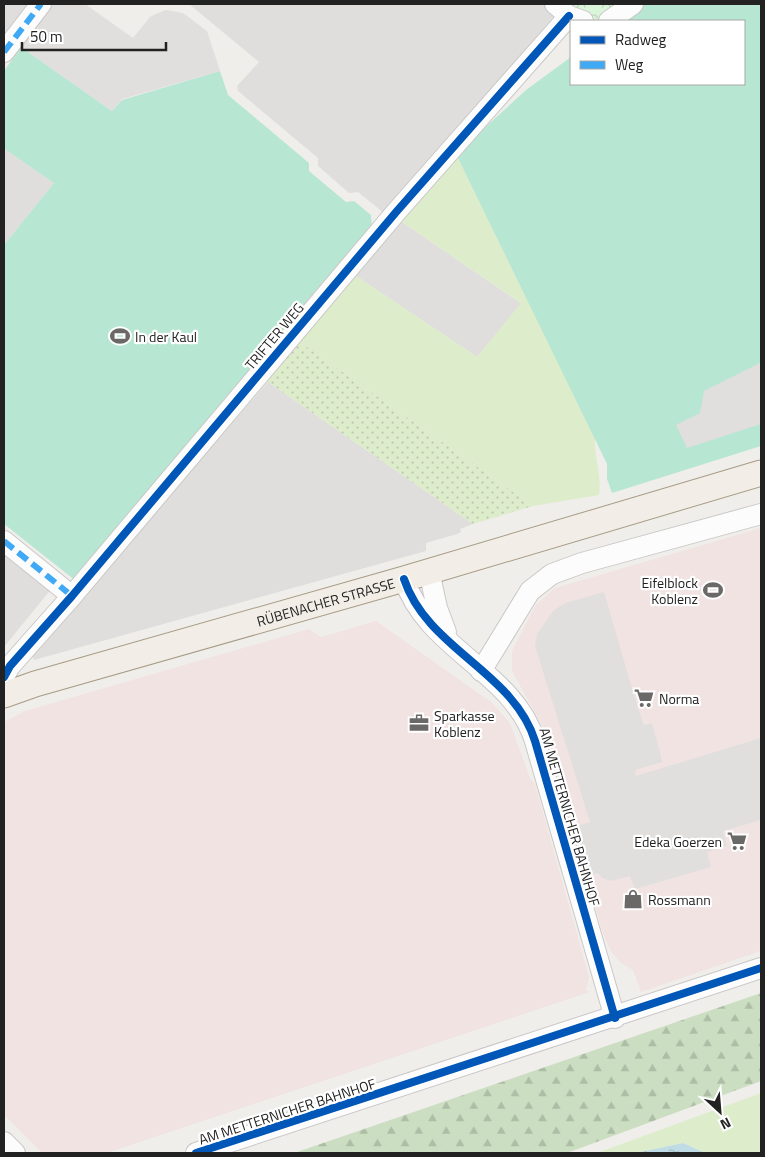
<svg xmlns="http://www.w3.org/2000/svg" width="765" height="1157" font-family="'Titillium Web',sans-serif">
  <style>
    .residential { fill: #dfdedc }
    .commercial { fill: #f1e3e1 }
    .grass { fill: #ddeccb }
    .forest { fill: url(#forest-firs) }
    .park { fill: url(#park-crowns) }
    .garden { fill: url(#garden-dots) }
    .pitch { fill: #b7e6d2 }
    .parking { fill: #e0dfde }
    .water { fill: url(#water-ripples) }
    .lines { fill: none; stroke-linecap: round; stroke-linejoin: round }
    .minor-casing { stroke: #c9c8c7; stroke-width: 22 }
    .major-casing { stroke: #a79c86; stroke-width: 27 }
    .minor { stroke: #fdfcfc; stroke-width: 20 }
    .major { stroke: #f3ede7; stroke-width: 25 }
    .quiet { stroke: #3fa9f5; stroke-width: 6; stroke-dasharray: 12 6; stroke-linecap: butt }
    .cycleway-casing { stroke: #fff; stroke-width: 11 }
    .cycleway { stroke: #0057b8; stroke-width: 8 }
    .labels { text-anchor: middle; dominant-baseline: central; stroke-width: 4.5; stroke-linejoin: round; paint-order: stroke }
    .poi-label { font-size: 14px; fill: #222; stroke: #fff; text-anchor: start }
    .street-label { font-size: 14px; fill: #222; stroke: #fff }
  </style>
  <defs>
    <pattern id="forest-firs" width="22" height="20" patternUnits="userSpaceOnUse" patternTransform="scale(1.25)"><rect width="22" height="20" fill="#cbdec1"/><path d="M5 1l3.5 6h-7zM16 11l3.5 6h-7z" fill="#aebea6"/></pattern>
    <pattern id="park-crowns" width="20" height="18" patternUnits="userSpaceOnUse" patternTransform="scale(1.25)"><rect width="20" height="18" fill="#daf5da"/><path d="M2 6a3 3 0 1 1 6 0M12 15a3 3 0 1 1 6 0" fill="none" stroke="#bbd2bb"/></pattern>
    <pattern id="garden-dots" width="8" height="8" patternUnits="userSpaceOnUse" patternTransform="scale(1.25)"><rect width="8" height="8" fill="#ddeccb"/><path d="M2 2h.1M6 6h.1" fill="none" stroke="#bdcaae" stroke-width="1.8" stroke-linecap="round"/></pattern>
    <pattern id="water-ripples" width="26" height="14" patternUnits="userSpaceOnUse" patternTransform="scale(1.25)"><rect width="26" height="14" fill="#bfdbe3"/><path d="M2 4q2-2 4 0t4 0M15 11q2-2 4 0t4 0" fill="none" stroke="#a4bcc2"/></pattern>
  </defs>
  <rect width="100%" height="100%" fill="#f0eeeb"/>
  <g class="residential">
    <polygon points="4,4 33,4 4,42"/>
    <polygon points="189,4 564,4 385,214 358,192 349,193 318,166 318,158 238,91 237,86 259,62"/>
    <polygon points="4,146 6,150 54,183 4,245"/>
    <polygon points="399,220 522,304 477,357 353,274"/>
    <polygon points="268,382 473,524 460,529 461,532 457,534 426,543 426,551 34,660 32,655 231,417 235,420"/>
    <polygon points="4,550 52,588 4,647"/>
  </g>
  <g class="commercial">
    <polygon points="761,528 761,951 641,992 633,970 621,963 612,953 603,934 543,727 512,671 512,651 535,606 555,588"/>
    <polygon points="376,621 491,702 510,723 530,778 535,784 589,977 586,990 590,992 107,1153 42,1153 4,1115 4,722 25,711 309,629 321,637"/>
  </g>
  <g class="grass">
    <path d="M456,154l139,284c-1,20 7,37 4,57l-66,11 -236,-166 56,-66 124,83 44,-54 -122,-83z"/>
    <polygon points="761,1093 761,1153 705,1153 683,1143 636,1153 597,1153"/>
  </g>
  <polygon class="forest" points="761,993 761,1081 567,1153 294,1153"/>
  <polygon class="park" points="570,4 618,4 594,21"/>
  <polygon class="garden" points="297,340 533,506 473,524 268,382 264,379"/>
  <g class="pitch">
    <polygon points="642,4 761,4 761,446 612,493 607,479 607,464 456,154 526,90 571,57 571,84 744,84 744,21 619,21"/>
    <polygon points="21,47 112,111 122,100 220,71 228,95 309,163 309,171 346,202 354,201 371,215 372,230 76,581 4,524 4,245 54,183 6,150 4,146 4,71"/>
  </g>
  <g class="parking">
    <polygon points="51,4 85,4 133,38 150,17 158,13 166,10 183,13 207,31 220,71 122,99 112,111 21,47"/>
    <polygon points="760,363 761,424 687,448 676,425 700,413 704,391"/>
    <polygon points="604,592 638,709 644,725 652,723 661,756 662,762 635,770 636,776 761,738 761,820 723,831 727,846 707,852 711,867 635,889 630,876 611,881 602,878 598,873 585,876 571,828 590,822 535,646 537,634 554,610 565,603"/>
  </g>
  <polygon class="water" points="683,1143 705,1153 636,1153"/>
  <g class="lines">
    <defs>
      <g id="minor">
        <polyline points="555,4 569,16 583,21"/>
        <polyline points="609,21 633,4"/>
        <polyline points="4,52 41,4"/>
        <polyline points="4,541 72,596"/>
        <polyline points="429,571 437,608 446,632"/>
        <path d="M404,579c23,70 110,93 131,162l80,277"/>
        <polyline points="481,671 530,591 552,574 582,563 761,514"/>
        <polyline points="4,677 10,666 72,596 397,211 569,16"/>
        <polyline points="4,1142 15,1153"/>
        <polyline points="196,1153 761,968"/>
      </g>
      <g id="major">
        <path id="s1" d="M4,695l31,-11 369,-105 357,-106"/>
      </g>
    </defs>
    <use href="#minor" class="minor-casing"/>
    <use href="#major" class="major-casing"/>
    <use href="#minor" class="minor"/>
    <use href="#major" class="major"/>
    <g class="quiet">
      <polyline points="4,52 41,4"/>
      <polyline points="4,541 72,596 68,600"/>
    </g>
    <defs>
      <g id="cycleway">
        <path d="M404,579c23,70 110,93 131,162l80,277"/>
        <polyline points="4,677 10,666 72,596 397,211 569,16"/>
        <polyline points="196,1153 761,968"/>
      </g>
    </defs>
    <use href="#cycleway" class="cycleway-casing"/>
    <use href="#cycleway" class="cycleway"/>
  </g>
  <defs>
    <symbol id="stadium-bare" viewBox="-9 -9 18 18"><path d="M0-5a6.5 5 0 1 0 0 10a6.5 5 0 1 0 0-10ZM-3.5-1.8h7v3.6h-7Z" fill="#6a6968" stroke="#fff" stroke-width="2.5" paint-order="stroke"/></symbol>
    <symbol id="supermarket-bare" viewBox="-9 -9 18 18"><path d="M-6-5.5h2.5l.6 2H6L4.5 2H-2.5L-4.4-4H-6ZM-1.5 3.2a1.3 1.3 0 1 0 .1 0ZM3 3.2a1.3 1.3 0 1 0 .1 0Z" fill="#6a6968" stroke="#fff" stroke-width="2.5" paint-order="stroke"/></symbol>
    <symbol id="office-bare" viewBox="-9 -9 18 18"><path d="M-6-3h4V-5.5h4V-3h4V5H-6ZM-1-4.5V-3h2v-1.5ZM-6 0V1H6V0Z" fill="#6a6968" stroke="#fff" stroke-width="2.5" paint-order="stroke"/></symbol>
    <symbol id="shop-bare" viewBox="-9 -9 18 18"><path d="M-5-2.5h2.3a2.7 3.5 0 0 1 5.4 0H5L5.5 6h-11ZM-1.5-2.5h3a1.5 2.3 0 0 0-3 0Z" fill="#6a6968" stroke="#fff" stroke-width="2.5" paint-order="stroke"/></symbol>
  </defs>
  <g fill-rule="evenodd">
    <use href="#stadium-bare" x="106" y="322" width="28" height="28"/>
    <use href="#stadium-bare" x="699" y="576" width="28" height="28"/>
    <use href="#supermarket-bare" x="630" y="684" width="28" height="28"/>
    <use href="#office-bare" x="405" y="709" width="28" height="28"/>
    <use href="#supermarket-bare" x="723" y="827" width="28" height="28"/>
    <use href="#shop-bare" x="619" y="885" width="28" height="28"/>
  </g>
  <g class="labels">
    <g class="poi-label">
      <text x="135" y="336">In der Kaul</text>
      <text x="698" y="582" text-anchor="end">Eifelblock<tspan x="698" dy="16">Koblenz</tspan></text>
      <text x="659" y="698">Norma</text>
      <text x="434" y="715">Sparkasse<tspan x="434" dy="16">Koblenz</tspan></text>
      <text x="722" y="841" text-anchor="end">Edeka Goerzen</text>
      <text x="648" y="899">Rossmann</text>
    </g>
    <g class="street-label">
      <text transform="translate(274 336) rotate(-50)">TRIFTER WEG</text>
      <text stroke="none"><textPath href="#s1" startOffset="335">RÜBENACHER STRASSE</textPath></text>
      <text transform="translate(570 817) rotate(74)">AM METTERNICHER BAHNHOF</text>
      <text transform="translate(287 1111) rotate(-18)">AM METTERNICHER BAHNHOF</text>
    </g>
  </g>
  <rect width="765" height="1157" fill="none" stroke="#222222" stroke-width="10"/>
  <rect x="570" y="20" width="175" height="65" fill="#ffffff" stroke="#a7a7a7"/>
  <rect x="580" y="36" width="25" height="8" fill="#0057b8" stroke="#a7a7a7"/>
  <text x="615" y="45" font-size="15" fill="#222222">Radweg</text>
  <rect x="580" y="61" width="25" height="8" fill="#3fa9f5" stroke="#a7a7a7"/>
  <text x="615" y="70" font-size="15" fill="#222222">Weg</text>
  <g transform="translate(720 1112) rotate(154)" stroke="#ffffff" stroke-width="4" paint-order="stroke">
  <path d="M0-4L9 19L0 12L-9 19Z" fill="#222222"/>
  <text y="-8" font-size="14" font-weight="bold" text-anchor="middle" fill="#222222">N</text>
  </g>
  <path d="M22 42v8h144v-8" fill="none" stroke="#222222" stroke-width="2.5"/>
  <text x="30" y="42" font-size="15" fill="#222222" stroke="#ffffff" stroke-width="4" paint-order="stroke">50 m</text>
</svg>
